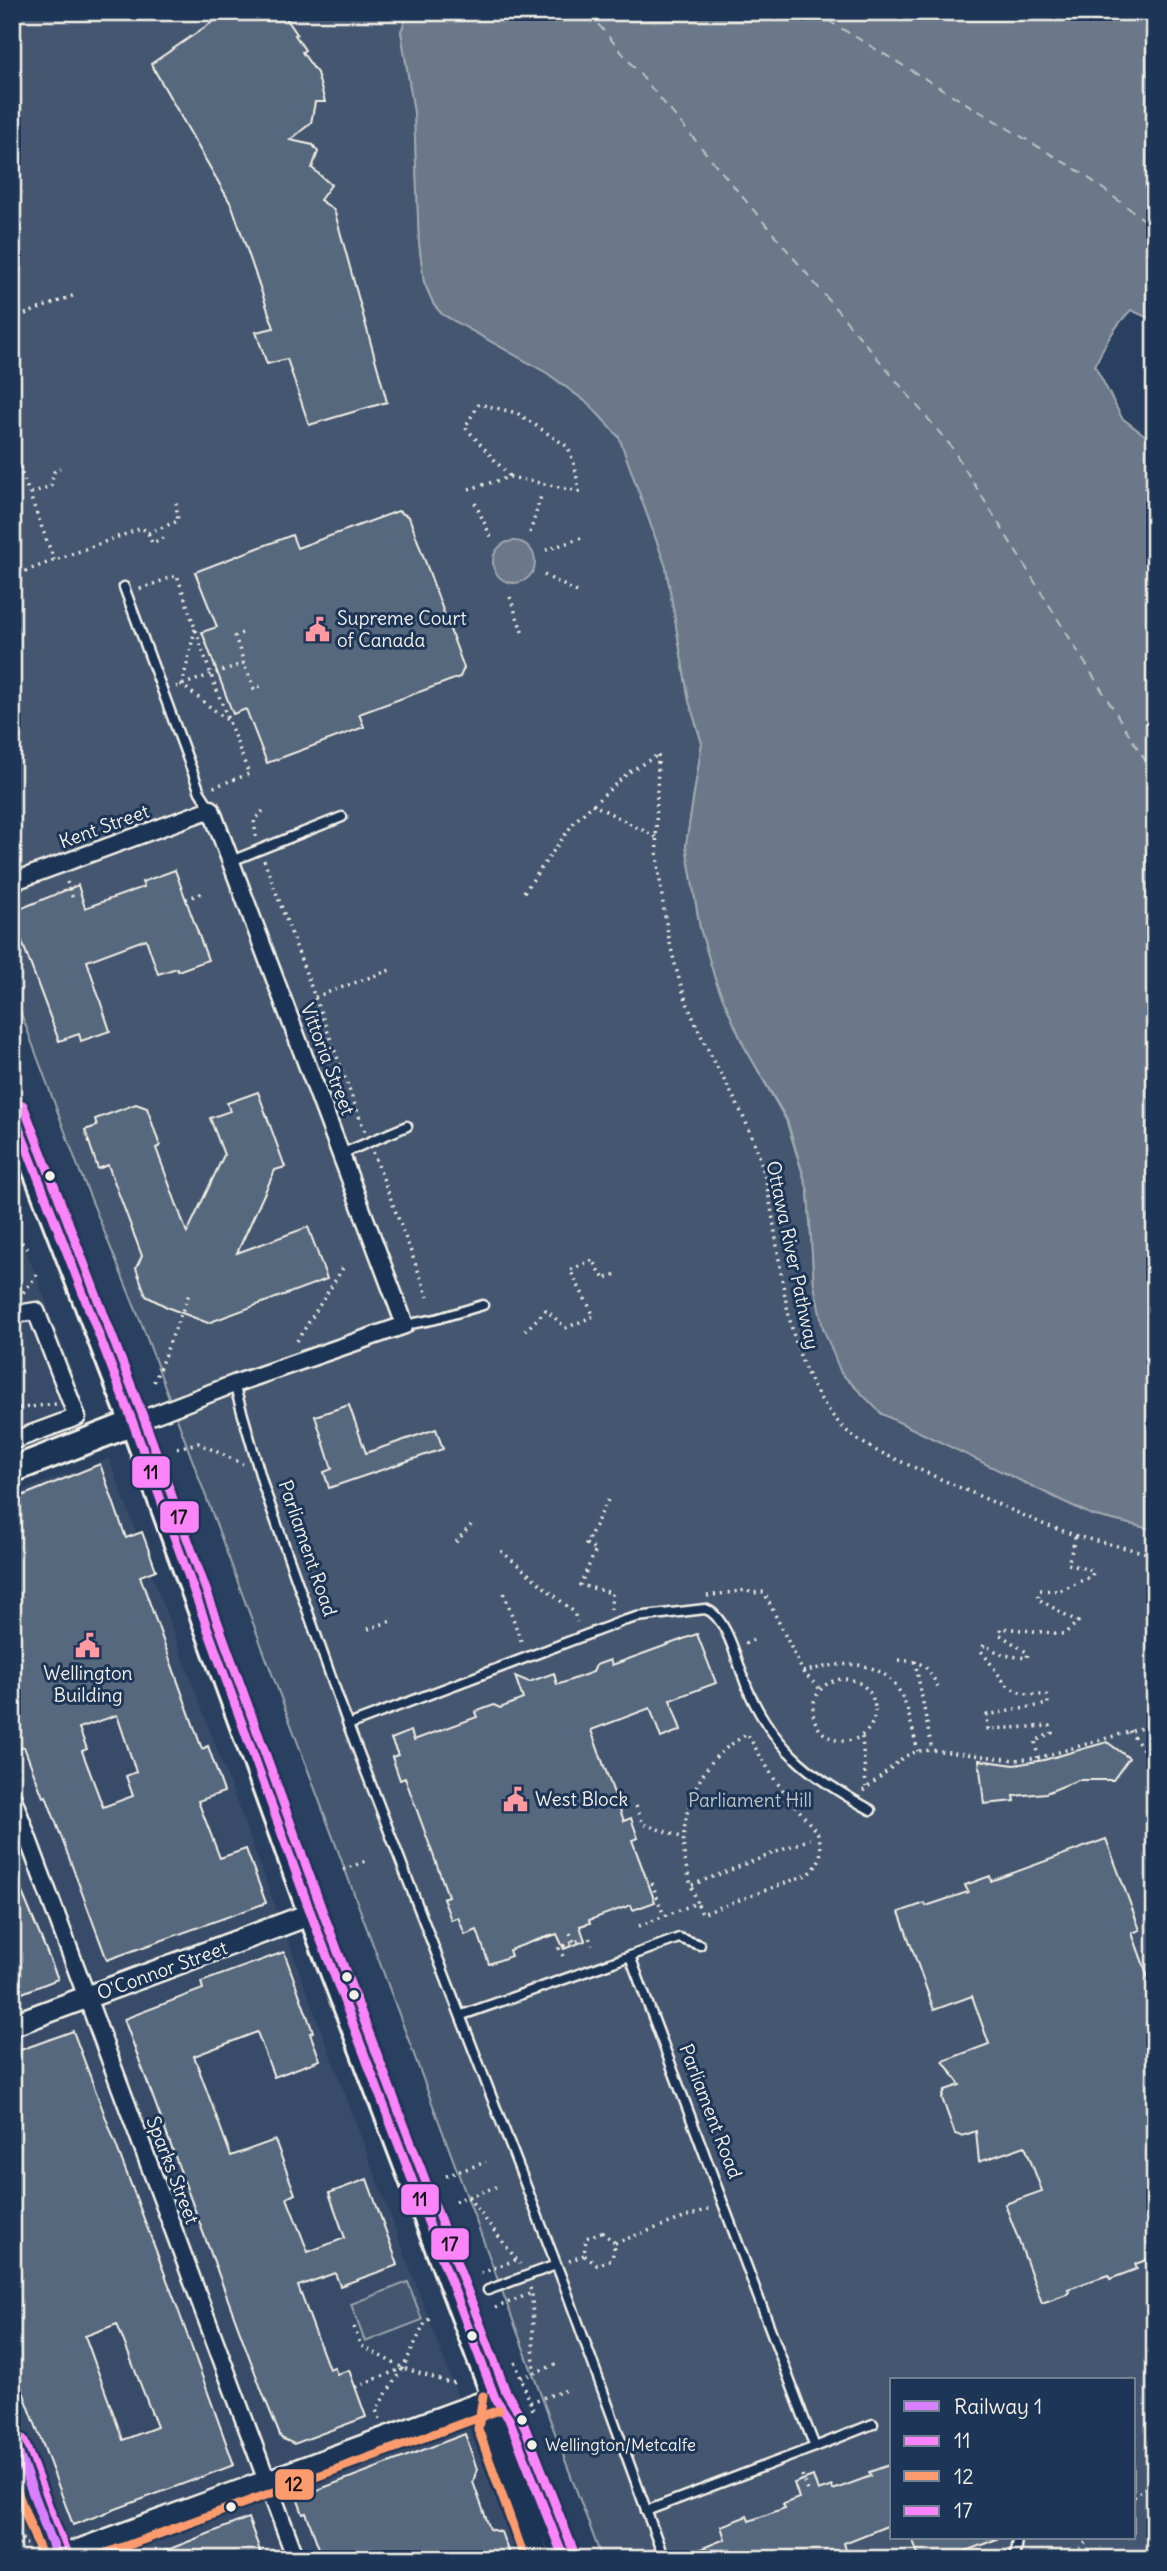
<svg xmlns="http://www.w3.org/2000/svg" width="1167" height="2571" font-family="Delius,sans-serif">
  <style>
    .built { fill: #374c69 }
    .green { fill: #445771; stroke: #9ca4ac; stroke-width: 2; fill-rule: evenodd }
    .water { fill: #6a788a; stroke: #a1a8b0; stroke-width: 2 }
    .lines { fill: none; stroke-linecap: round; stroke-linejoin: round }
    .ferry { stroke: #bdc1c2; stroke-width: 2; stroke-dasharray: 9 7; stroke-linecap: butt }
    .building { fill: #56677d; stroke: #f4f1e8; stroke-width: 2; fill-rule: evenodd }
    .lane-casing { stroke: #f4f1e8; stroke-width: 13 }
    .street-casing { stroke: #f4f1e8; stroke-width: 21 }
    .secondary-casing { stroke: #f4f1e8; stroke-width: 26 }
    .primary-casing { stroke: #f4f1e8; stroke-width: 30 }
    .path { stroke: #f4f1e8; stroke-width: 3.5; stroke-dasharray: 2 5; stroke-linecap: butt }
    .lane { stroke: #1d3557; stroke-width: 8 }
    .street { stroke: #1d3557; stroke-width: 16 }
    .secondary { stroke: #1d3557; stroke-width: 21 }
    .primary { stroke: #1d3557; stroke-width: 24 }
    .bus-1-casing { stroke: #1d3557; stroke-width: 14 }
    .bus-2-casing { stroke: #1d3557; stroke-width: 14 }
    .bus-3-casing { stroke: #1d3557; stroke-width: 14 }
    .bus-1 { stroke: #fa84f8; stroke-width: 9 }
    .bus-2 { stroke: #fc9b6d; stroke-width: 9 }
    .bus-3 { stroke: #fa84f8; stroke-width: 9 }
    .rail-1-casing { stroke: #1d3557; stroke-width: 16 }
    .rail-1 { stroke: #d880ff; stroke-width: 10 }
    .bus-dot { fill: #f4f1e8; stroke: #1d3557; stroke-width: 2.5 }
    .labels { text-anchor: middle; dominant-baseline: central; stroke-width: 6; stroke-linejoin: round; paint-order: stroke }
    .bus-label { font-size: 17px; fill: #f4f1e8; stroke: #1d3557; text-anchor: start }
    .poi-label { font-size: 19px; fill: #f4f1e8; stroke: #1d3557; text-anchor: start }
    .street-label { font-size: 19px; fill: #f4f1e8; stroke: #1d3557 }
    .park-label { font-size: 19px; fill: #bfc3c4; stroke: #1d3557 }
    .line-badge { stroke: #1d3557; stroke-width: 2.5 }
    .pale-badge-label { font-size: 19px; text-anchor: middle; font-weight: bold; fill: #111 }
  </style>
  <rect width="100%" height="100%" fill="#2a4060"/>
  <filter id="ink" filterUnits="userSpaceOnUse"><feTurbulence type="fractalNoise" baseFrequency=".0143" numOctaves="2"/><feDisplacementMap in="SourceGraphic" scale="14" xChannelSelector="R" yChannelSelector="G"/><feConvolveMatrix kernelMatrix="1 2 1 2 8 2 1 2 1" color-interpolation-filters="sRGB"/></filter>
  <g filter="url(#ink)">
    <g class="built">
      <polygon points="12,1213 85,1405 12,1433"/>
      <polygon points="109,1459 518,2559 12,2559 12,1494"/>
    </g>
    <g class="green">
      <path d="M12,12h397l-8,19 13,81 5,131 5,39 10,23 8,9 105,59 42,31 30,33 47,130 23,134 13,42 -16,102 14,83 16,54 27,62 43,76 22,71 6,94 27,88 41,41 210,101 63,15v1029h-553l-460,-1234 -62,-153 -68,-183zM892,2380h242v158h-242z"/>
      <polygon points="408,2282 422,2320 365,2342 351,2304"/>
    </g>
    <g class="water">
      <path d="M409,12h746v309l-24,-11c-17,17 -27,34 -36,56l27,52 25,19 8,10v1083l-63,-15 -210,-101 -41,-41 -18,-45 -9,-43 -6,-94 -21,-71 -44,-76 -27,-62 -16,-54 -14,-83 16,-102 -13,-42 -23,-134 -47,-130 -30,-33 -42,-31 -105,-59 -8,-9 -10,-23 -5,-39 -5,-131 -13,-81z"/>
      <circle cx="514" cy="562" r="21"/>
    </g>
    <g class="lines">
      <g class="ferry">
        <polyline points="588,12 950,445 1155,776"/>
        <polyline points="814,12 1082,173 1155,228"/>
      </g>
    </g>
    <g class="building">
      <polygon points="227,12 282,12 297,34 295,35 305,50 302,52 317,73 325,102 315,102 311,123 290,140 313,145 318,152 312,168 331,185 320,200 333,209 335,213 387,402 309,425 287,359 267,364 256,332 274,328 232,206 151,64"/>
      <polygon points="398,511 409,517 464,668 460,677 359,714 364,727 267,763 246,709 233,714 202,632 217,627 195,572 292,535 297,548"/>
      <polygon points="175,870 208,960 178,971 177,968 158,974 146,939 87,961 110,1031 81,1041 79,1034 59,1041 14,920 20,918 17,910 78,885 85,908 144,887 142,882"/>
      <polygon points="258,1092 285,1167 275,1170 237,1253 308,1227 327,1279 208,1323 169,1308 146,1296 136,1268 142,1256 108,1165 98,1169 85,1130 97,1126 95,1119 136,1104 147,1108 160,1146 156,1148 187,1233 224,1155 210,1118 230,1111 227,1103"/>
      <polygon points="349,1405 366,1453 436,1429 443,1449 329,1488 324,1472 332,1469 315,1416"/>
      <path d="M100,1464l26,74 16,-6 14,38 -16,6 62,173 6,-3 16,46 -26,9 22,57 26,-9 20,54 -159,57 -61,-164 -3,1 -19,-50 -7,2 -5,-15v-234zM117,1715l19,57 -10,4 7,20 -30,11 -21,-56 5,-2 -8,-21z"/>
      <polygon points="697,1634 716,1683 670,1700 681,1730 661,1738 650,1708 591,1730 624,1821 631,1818 638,1838 632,1840 655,1902 633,1910 631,1905 589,1920 590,1923 580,1926 585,1941 564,1949 557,1934 548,1937 548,1936 509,1950 511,1956 489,1964 477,1930 465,1935 458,1917 451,1920 443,1898 448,1896 422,1824 405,1778 400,1780 392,1757 398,1755 391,1739 411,1731 414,1740 477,1717 475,1712 494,1705 500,1708 523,1699 515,1676 529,1682 554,1673 557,1685 593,1672 596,1665 610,1660 612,1665"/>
      <polygon points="1107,1742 1129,1758 1113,1780 1078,1780 1046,1793 1014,1796 1015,1801 984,1804 979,1760 1014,1765 1044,1760"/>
      <polygon points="1106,1839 1140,1930 1132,1933 1155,1996 1155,2257 1135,2264 1137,2269 1110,2279 1108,2275 1068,2289 1069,2293 1042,2303 1005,2204 1042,2191 1025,2146 979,2162 976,2131 962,2136 955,2134 942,2098 945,2090 960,2085 943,2061 989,2044 972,1996 934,2010 899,1912 925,1903 926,1906 968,1892 965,1885 990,1876 991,1881"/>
      <polygon points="12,1868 58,1979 12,1997"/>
      <polygon points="284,1952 313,2032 310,2033 320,2060 274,2077 257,2032 194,2056 231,2156 275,2140 295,2194 287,2198 308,2252 345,2238 329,2193 367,2179 398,2265 340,2286 335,2273 298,2286 329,2369 334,2367 337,2374 349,2370 366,2417 294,2444 281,2438 263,2394 124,2019 203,1989 201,1982"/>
      <path d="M73,2031l102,270 59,164 -161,60 -61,-163v-309zM117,2324l40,103 -34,13 -38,-104z"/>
      <polygon points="465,2434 477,2469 473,2482 490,2529 501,2532 511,2559 323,2559 306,2513 303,2514 296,2495 314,2488 315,2491"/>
      <polygon points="892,2464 892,2524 844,2543 847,2553 831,2559 676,2559 725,2539 721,2526 747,2516 749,2521 785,2508 783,2504 799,2498 794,2483 813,2476 818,2491 832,2486 833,2490 871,2476 869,2472"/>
      <polygon points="248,2518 263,2559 147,2559 147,2558"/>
      <polygon points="912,2538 997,2538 997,2539 955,2555 957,2559 920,2559"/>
    </g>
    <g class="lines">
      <defs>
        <g id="lane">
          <polyline points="124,587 200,792 211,809"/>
          <polyline points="231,861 342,817"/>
          <polyline points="341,1154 407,1126"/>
          <polyline points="405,1325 436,1319 483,1305"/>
          <polyline points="234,1384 264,1488 348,1725 565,2287 664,2559"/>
          <path d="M348,1725l275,-104 14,-4 68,-8c23,6 34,62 44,83 27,60 66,87 122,118"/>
          <polyline points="630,1956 679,1938 700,1945"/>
          <polyline points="462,2015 630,1956 806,2424 815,2447 646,2511"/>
          <polyline points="488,2290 556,2265"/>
          <polyline points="815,2447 873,2424"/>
          <polyline points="1014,2559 1017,2540"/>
        </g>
        <g id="street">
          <polyline points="12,882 211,809 405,1325 234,1384 133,1423"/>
          <polyline points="12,1315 36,1311 77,1417 12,1441"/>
          <polyline points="12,1796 296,2559"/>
        </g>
        <g id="secondary">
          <polyline points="12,2025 311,1914"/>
          <polyline points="12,2443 56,2559"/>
          <polyline points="55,2559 495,2398"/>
        </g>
        <g id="primary">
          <polyline points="12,1109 133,1423 311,1914 495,2398 509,2419 564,2559"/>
          <polyline points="12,1470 133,1423"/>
          <polyline points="495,2398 490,2426 538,2559"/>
        </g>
      </defs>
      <use href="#lane" class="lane-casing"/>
      <use href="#street" class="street-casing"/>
      <use href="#secondary" class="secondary-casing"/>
      <use href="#primary" class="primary-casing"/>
      <g class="path">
        <polyline points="12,319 75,295"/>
        <polyline points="12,447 54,560"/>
        <polyline points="469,489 510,477 579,491 575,467 568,447 517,413 479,404 465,427 510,477"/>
        <polyline points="31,493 51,486 54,472 60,468"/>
        <polyline points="475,503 491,537"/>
        <polyline points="148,533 178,521 176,503"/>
        <polyline points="530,533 541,496"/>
        <polyline points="546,550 581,538"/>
        <polyline points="544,575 577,592"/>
        <polyline points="12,576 142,528 148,533 152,543 164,538"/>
        <polyline points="140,589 177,575 211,675 249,774 211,788"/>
        <polyline points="510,597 523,634"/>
        <polyline points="195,629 182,685 227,720"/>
        <polyline points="242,633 235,636 244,663"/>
        <polyline points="176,687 244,663 254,689 261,686"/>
        <path d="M658,755c0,35 -4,72 0,107 5,52 15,112 37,160 21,49 53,92 67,144 23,85 15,189 77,257 10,12 24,20 38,28l166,73 37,13 75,18"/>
        <polyline points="592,804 658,838"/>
        <polyline points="256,837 254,820 263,811"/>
        <polyline points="264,860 365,1132"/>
        <polyline points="67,882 73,899"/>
        <polyline points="524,892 575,821 629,772 658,755"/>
        <polyline points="186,899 203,893"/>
        <polyline points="315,997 393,969"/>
        <polyline points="373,1152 428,1297"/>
        <polyline points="12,1232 31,1252"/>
        <polyline points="12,1283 18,1297"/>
        <polyline points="19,1298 39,1272"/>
        <polyline points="525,1331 546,1310 566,1328 594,1316 570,1270 593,1260 604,1279 618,1273"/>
        <polyline points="297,1341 343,1268"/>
        <polyline points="154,1382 189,1294"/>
        <polyline points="12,1409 56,1404"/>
        <polyline points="177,1448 198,1443 243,1464"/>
        <polyline points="608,1500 586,1544 596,1550 580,1585 612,1593 611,1609"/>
        <polyline points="456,1542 471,1525"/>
        <polyline points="501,1551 574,1612 577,1622"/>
        <polyline points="504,1593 522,1644"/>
        <polyline points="707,1596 746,1590 751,1593 764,1592 803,1672 820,1689"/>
        <polyline points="368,1629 394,1620"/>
        <polyline points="745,1644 755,1639"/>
        <path d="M899,1660c25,2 28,5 39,27"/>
        <polyline points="915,1661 932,1750"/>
        <path d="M803,1672c37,-10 79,-17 100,26 7,16 10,36 15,53"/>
        <circle cx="844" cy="1710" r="31"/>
        <polyline points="1129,1731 1155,1764"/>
        <polyline points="862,1737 866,1787"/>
        <path d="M1038,1758l-3,-17 17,-8 -2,-7 -62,3 -1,-14 61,-11 -1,-9c-45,0 -40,-13 -66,-44l3,-6 19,10 24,3 1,-5 -29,-19 2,-6 63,6 14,-12 -40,-23 2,-9 19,1 33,-15 1,-5 -25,-7 8,-29"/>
        <polyline points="863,1791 905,1756 918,1751 932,1750 1015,1760 1038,1758 1142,1728 1155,1741"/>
        <polyline points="636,1806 643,1824 684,1838"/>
        <polyline points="343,1870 369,1860"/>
        <polyline points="652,1883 664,1916"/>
        <polyline points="692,1885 810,1839"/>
        <path d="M639,1926l58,-23c-4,-14 -10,-28 -12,-43 -6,-34 7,-77 31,-103 9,-9 20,-16 31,-23l28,46 43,54c5,16 4,28 -9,40l-107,40 -5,-11"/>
        <polyline points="570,1933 574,1942"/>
        <polyline points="563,1956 559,1948 563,1946 589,1937 592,1945"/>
        <polyline points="446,2176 486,2162"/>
        <polyline points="468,2197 520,2264"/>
        <polyline points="455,2201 496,2187"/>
        <polygon points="602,2232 615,2243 612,2259 597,2265 584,2255 586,2238"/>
        <polyline points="615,2243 711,2208"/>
        <polyline points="569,2261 584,2255"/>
        <polyline points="481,2273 518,2259"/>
        <polyline points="530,2288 532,2293 534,2373"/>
        <polyline points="495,2308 532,2293"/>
        <polyline points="354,2327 361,2346 403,2368 450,2383 457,2382"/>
        <polyline points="515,2362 533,2410"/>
        <polyline points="521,2378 560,2363"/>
        <polyline points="356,2387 403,2368 426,2321 432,2318"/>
        <polyline points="530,2402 570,2389"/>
        <polyline points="380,2419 376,2410 402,2369"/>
        <polyline points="802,2475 808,2494"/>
        <polyline points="1134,2497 1155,2480"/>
        <polyline points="12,2529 27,2544"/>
        <polyline points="12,2546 27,2544"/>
        <polyline points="1070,2559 1091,2538"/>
      </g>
      <use href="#lane" class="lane"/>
      <use href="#street" class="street"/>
      <use href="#secondary" class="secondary"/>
      <use href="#primary" class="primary"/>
      <defs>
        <g id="bus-1">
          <polyline points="12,1110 133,1423 311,1914 495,2398 509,2419 564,2559"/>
          <polyline points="12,2444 56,2559"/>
        </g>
        <g id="bus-2">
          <polyline points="483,2396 478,2429 525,2559"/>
          <polyline points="12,2478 43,2559"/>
          <polyline points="90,2559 499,2410"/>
        </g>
        <g id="bus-3">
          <polyline points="23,1105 144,1419 322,1910 506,2392 520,2415 575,2555"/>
          <polyline points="23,2439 67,2555"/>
        </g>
      </defs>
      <use href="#bus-1" class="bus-1-casing"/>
      <use href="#bus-2" class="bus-2-casing"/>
      <use href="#bus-3" class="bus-3-casing"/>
      <use href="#bus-1" class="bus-1"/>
      <use href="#bus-2" class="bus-2"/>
      <use href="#bus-3" class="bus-3"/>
      <defs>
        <polyline id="rail-1" points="12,2437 58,2559"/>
      </defs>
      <use href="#rail-1" class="rail-1-casing"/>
      <use href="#rail-1" class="rail-1"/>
    </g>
  </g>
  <defs>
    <symbol id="civic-bare" viewBox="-9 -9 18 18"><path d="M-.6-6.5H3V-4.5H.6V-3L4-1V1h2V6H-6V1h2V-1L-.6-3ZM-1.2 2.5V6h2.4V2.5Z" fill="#ff9aa2" stroke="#1d3557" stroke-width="2.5" paint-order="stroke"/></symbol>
  </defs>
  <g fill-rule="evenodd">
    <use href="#civic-bare" x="300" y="612" width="35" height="35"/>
    <use href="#civic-bare" x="70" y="1628" width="35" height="35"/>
    <use href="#civic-bare" x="498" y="1782" width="35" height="35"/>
  </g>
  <g class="bus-dot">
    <circle cx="50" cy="1176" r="6"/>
    <circle cx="347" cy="1977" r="6"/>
    <circle cx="354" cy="1995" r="6"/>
    <circle cx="472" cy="2336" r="6"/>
    <circle cx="522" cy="2420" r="6"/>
    <circle cx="532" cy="2445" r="6"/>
    <circle cx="231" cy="2507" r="6"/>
  </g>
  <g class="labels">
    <g class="bus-label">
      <text x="545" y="2445">Wellington/Metcalfe</text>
    </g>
    <g class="poi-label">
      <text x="337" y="618">Supreme Court<tspan x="337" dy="22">of Canada</tspan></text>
      <text x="88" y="1673" text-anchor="middle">Wellington<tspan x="88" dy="22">Building</tspan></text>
      <text x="535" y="1799">West Block</text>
    </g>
    <g class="street-label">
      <text transform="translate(104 826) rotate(-20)">Kent Street</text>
      <text transform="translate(328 1059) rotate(69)">Vittoria Street</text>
      <text transform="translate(793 1255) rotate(78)">Ottawa River Pathway</text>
      <text transform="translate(308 1548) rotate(71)">Parliament Road</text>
      <text transform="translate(162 1970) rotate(-20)">O'Connor Street</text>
      <text transform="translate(711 2111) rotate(69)">Parliament Road</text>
      <text transform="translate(173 2170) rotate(69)">Sparks Street</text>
    </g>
    <g class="park-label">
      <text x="750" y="1800">Parliament Hill</text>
    </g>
  </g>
  <g class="line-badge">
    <rect x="131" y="1455" width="40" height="34" rx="7" fill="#fa84f8"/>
    <rect x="159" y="1500" width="41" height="34" rx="7" fill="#fa84f8"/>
    <rect x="400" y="2183" width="40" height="33" rx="7" fill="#fa84f8"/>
    <rect x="430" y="2227" width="40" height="34" rx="7" fill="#fa84f8"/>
    <rect x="274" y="2468" width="41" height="33" rx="7" fill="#fc9b6d"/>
  </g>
  <g class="pale-badge-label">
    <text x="151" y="1479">11</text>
    <text x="179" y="1524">17</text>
    <text x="420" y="2206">11</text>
    <text x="450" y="2251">17</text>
    <text x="294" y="2491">12</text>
  </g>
  <rect width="1167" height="2571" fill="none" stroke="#1d3557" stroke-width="42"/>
  <rect x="21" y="21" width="1125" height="2529" fill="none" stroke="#f4f1e8" stroke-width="2.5" filter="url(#ink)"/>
  <rect x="890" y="2378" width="245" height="161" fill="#1d3557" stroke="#738091" stroke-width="2"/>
  <rect x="904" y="2401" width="35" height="10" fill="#d880ff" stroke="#738091" stroke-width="2"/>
  <text x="954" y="2414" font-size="21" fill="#f4f1e8">Railway 1</text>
  <rect x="904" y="2436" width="35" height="10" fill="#fa84f8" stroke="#738091" stroke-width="2"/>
  <text x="954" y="2448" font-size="21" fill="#f4f1e8">11</text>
  <rect x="904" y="2471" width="35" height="10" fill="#fc9b6d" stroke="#738091" stroke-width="2"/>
  <text x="954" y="2484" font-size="21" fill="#f4f1e8">12</text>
  <rect x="904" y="2506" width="35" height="10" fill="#fa84f8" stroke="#738091" stroke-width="2"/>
  <text x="954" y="2518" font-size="21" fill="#f4f1e8">17</text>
</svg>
